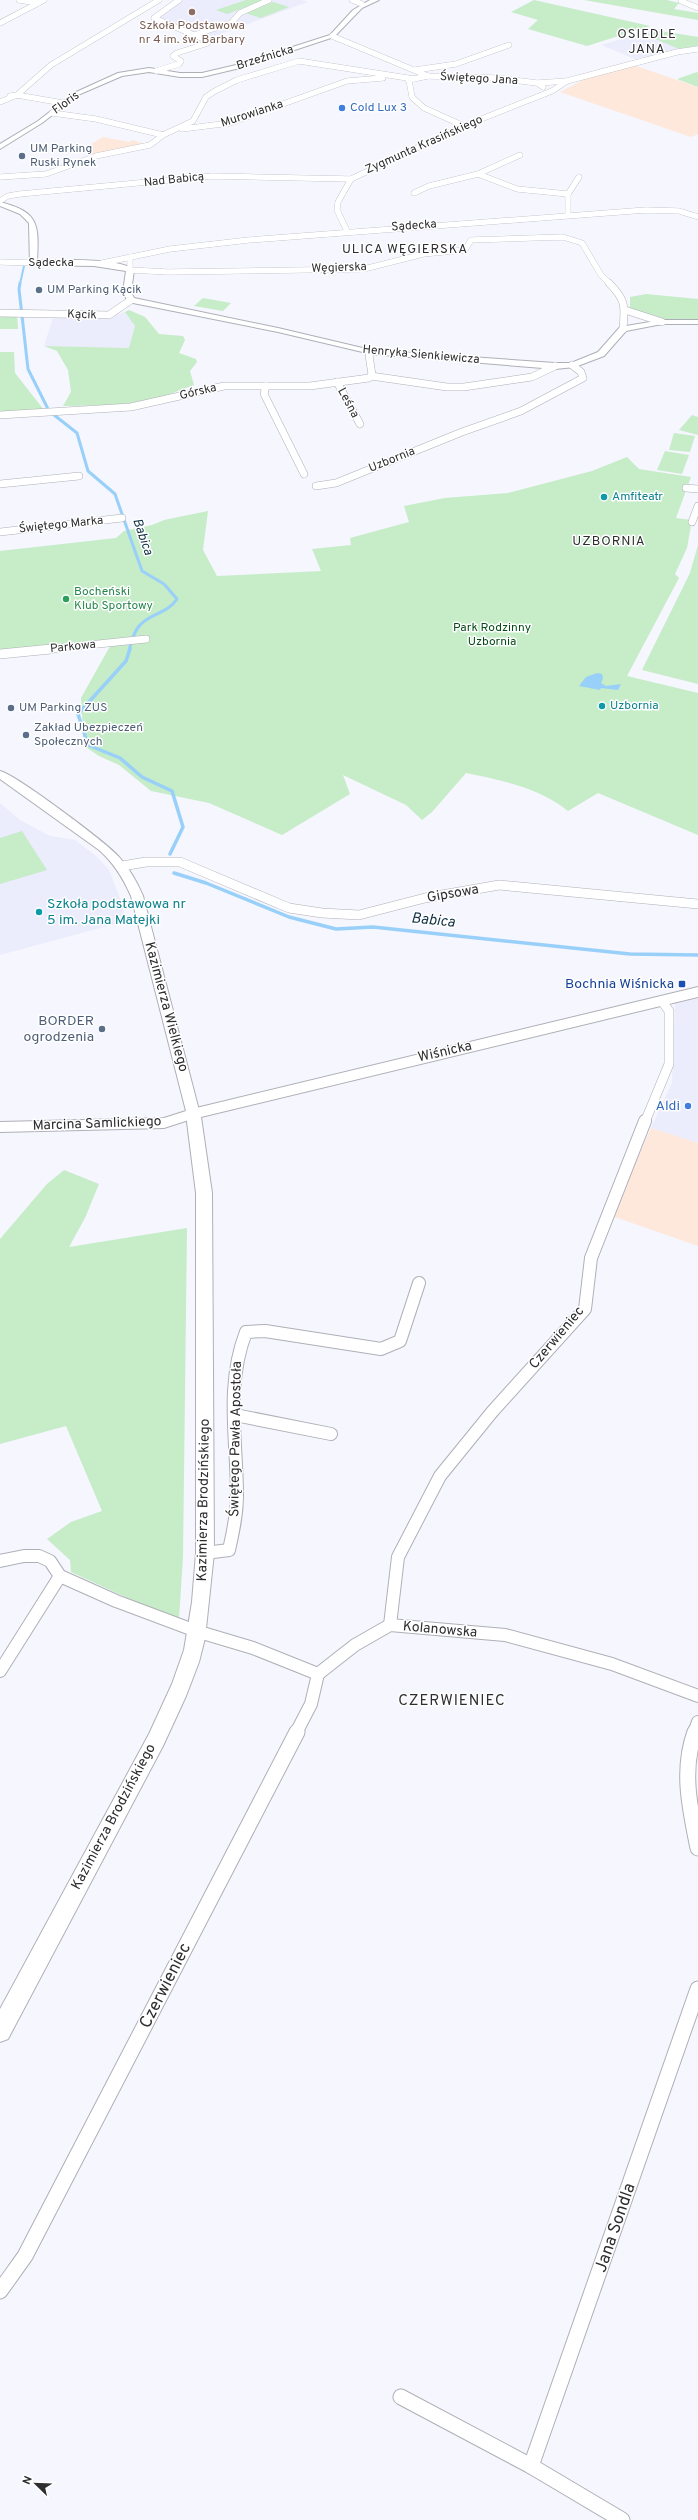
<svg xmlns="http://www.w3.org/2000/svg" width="698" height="2520" font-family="Overpass,sans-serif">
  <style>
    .built { fill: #ebecfc }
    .industrial { fill: #fee8db }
    .green { fill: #c6ecc8 }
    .water { fill: #99d0f9 }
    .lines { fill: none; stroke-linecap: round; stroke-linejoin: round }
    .stream-far2 { stroke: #99d0f9; stroke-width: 2 }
    .stream-far1 { stroke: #99d0f9; stroke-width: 3 }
    .stream { stroke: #99d0f9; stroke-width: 3.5 }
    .minor-far4-casing { stroke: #afb0b7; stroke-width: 6 }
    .minor-far3-casing { stroke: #afb0b7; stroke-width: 8 }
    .minor-far2-casing { stroke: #afb0b7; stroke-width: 10 }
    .minor-far1-casing { stroke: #afb0b7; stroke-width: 14 }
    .minor-casing { stroke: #afb0b7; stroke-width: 17 }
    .tertiary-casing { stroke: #afb0b7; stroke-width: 2 }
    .secondary-casing { stroke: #afb0b7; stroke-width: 2 }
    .minor-far4 { stroke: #fff; stroke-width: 5.5 }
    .minor-far3 { stroke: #fff; stroke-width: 7 }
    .minor-far2 { stroke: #fff; stroke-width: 9 }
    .minor-far1 { stroke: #fff; stroke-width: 12 }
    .minor { stroke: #fff; stroke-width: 15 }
    .tertiary { fill: #fff; fill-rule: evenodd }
    .secondary { fill: #fff; fill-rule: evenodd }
    .education-dot { fill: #8d6e63; stroke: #fff; stroke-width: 1.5 }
    .shop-dot { fill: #3f7fe0; stroke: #fff; stroke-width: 1.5 }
    .service-dot { fill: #5c6f8a; stroke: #fff; stroke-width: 1.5 }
    .culture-dot { fill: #0f9aa8; stroke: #fff; stroke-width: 1.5 }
    .leisure-dot { fill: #2e9e5b; stroke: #fff; stroke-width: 1.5 }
    .transit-dot { fill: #1a4fb4; stroke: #fff; stroke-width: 1.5 }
    .labels { text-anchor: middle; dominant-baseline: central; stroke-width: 3; stroke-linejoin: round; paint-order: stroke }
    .far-education-label { font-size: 12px; fill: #785e54; stroke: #fff }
    .far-street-label { font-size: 12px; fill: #2e2e31; stroke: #fff }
    .far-shop-label { font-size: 12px; fill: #366cbe; stroke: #fff; text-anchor: start }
    .far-service-label { font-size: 12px; fill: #4e5e75; stroke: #fff; text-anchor: start }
    .far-culture-label { font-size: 12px; fill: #0d838f; stroke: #fff; text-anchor: start }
    .far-leisure-label { font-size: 12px; fill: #27864d; stroke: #fff; text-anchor: start }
    .far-park-label { font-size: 12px; fill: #044b17; stroke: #fff }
    .far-neighbourhood-label { font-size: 13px; letter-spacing: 1px; fill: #2e2e31; stroke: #fff }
    .far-water-label { font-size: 13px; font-style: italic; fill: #102f44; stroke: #fff }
    .street-label { font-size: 14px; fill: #2e2e31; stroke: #fff }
    .culture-label { font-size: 14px; fill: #0d838f; stroke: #fff; text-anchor: start }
    .transit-label { font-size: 14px; fill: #164399; stroke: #fff; text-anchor: end }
    .service-label { font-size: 14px; fill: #4e5e75; stroke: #fff; text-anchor: end }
    .shop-label { font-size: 14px; fill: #366cbe; stroke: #fff; text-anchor: end }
    .water-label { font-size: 15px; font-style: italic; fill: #102f44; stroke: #fff }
    .neighbourhood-label { font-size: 15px; letter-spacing: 1px; fill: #2e2e31; stroke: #fff }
    .near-street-label { font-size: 17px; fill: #2e2e31; stroke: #fff }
  </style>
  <rect width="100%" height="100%" fill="#f5f6fe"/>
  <g class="built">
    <polygon points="181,0 301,0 308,2 204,40 152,19"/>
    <polygon points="653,30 698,37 698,46 635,59 601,45"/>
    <polygon points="125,312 135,326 130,348 44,346 53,318 101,319"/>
    <polygon points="0,803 20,820 50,836 75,840 95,855 109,870 121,901 126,921 0,955"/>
    <polygon points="698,995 698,1143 651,1128 672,1083 675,1003"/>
  </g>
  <g class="industrial">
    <polygon points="633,65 698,87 698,134 691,137 560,92 585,79"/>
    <polygon points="103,137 129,142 133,140 144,144 97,155 86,152 93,147 88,146"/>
    <polygon points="651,1128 698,1143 698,1246 612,1216"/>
  </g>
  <g class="green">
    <polygon points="246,0 266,0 227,14 216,10"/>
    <polygon points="534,0 650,26 587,46 528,29 538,20 511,12"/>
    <polygon points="584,0 667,0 679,3 674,9 698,13 698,20"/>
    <polygon points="273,2 289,7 261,18 245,13"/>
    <polygon points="660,31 698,37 698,46 679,49 646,35"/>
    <polygon points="698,73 698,87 677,79 697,72"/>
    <polygon points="646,294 698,299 698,320 663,319 630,309 630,297"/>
    <polygon points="203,298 231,303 223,311 194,306"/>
    <polygon points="129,310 145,317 159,334 183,336 185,340 179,353 196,359 197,362 190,371 194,385 162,397 120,405 63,406 71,392 68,370 57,351 44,346 129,348 135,326 125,312"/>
    <polygon points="0,315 17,315 18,329 0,329"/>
    <polygon points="0,352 14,352 15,373 44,410 0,415"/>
    <polygon points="692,415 698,417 698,435 679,430"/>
    <polygon points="674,433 695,436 690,452 669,450"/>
    <polygon points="665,451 689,455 682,474 657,470"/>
    <path d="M627,457l12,12 52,8 -15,41 16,2 -5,28 -12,26 4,4 -52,98 71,17v142l-100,-42 -30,18c-28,-23 -67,-31 -102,-38l-34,39 -10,8 -16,-15 -63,-30 7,19 -68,41 -73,-32 -58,-12 -32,-26 -20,-9 -15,-10 -3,-48 33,-59 -114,11v-99l116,-13 8,-7 28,-6 12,-5 44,-9 -5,39 14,26 104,-5 -9,-22 39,-4 -1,-7 59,-16 -5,-16 41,-8 63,-5 84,-22z"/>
    <polygon points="698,545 698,684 642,670 690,573"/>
    <polygon points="22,831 47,870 0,884 0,838"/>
    <polygon points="64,1170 99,1184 85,1218 69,1247 187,1228 183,1557 179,1619 169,1617 71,1572 70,1560 47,1539 71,1522 102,1511 66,1426 0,1444 0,1239 47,1184"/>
  </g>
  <polygon class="water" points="597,673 602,674 603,678 601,683 606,686 621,684 618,690 601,688 600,690 579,686 586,677"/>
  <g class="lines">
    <polyline class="stream-far2" points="20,284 24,266"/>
    <path class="stream-far1" d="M20,283l-1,6 9,80 21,42 28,22 11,38 27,23 27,77 22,13 13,15c-9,14 -25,14 -36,25 -7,6 -9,17 -12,26"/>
    <g class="stream">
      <polyline points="130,649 126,661 78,714 88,745 120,758 142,777 172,791 183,827 170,854"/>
      <polyline points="174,873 206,883 289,917 336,929 373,927 630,954 698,955"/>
    </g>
    <defs>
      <g id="minor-far4">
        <polyline points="19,0 38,3"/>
        <polyline points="352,0 362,4"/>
        <polyline points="681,1 698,8"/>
        <polyline points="0,23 44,0"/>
        <polyline points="194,35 231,23 240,13 269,0"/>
        <polyline points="332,36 428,76 497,78 537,83"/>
        <polyline points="415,70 456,64 509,45"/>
        <polyline points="156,71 179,64 181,61 173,56 177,53 208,43 208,41 154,18 179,0"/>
        <polyline points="408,80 428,76"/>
        <polyline points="409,80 412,97 424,108 464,126"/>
        <polyline points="543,87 537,83 567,81"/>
        <polyline points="10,96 17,95 63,103"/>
        <polyline points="0,102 17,95 51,65 159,0"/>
        <polyline points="52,113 96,119 163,135 193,121 206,97 215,91 237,80 299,61 414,79"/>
        <polyline points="182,129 230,123 347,81 383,78"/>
        <polyline points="478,174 517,189 568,194"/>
        <polyline points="0,177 46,174 96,156 150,145 163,135"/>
        <polyline points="414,193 429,186 478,174 520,155"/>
        <polyline points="0,201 8,196 20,194 212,176 351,179"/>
        <polyline points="568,215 568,194 579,177"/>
        <polyline points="347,231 337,210 338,202 351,179 466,125 552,91 567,81 677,52 698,49"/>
        <polyline points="130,257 130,270 168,272 364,269 423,254 465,250 471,240 563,237 582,243 601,275 610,284"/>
        <polyline points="0,262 33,263"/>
        <polyline points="102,263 170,249 249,240 646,210 679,211 698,217"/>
      </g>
      <g id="minor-far3">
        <path d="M609,283c17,17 16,23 14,46"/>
        <polyline points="625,310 662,322"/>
        <polyline points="0,313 109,315 131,300"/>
        <polyline points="371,376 447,387 464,387 532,377 555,366"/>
        <polyline points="337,382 360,424"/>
        <polyline points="266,386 264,394 304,474"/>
        <polyline points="0,415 131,407 224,386 310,386 369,378 372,375 369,355 371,352"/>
        <polyline points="0,484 79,476"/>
        <polyline points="316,486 336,483 462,432 521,411 583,378 581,372 572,365"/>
        <polyline points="686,488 698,489"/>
        <polyline points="692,522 698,506"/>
        <polyline points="0,532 122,518"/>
        <polyline points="41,650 146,639"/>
      </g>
      <g id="minor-far2">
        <polyline points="0,654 51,649"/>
        <polyline points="122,866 146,862 180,862 289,908 322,913 359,915 425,898 499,885 698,904"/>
        <polyline points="645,1122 669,1064 669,1011 662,1001"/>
      </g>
      <g id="minor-far1">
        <polyline points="235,1415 331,1434"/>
        <path d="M205,1553l24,-3c4,-18 8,-35 8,-54 0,-56 -12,-110 9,-164l19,-1 116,18 19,-8 19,-58"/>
        <polyline points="0,1561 24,1556 39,1556 50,1561 60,1576 116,1601 196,1631 253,1648 318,1674"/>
        <polyline points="390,1625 398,1557 440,1476 492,1412 585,1309 591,1258 645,1121"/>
        <polyline points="0,1671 60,1576"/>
        <polyline points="318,1674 355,1645 390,1625 505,1635 612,1664 698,1696"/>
        <polyline points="296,1733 311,1704 318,1674"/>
        <polyline points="694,1733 698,1722"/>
      </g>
      <g id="minor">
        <path d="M695,1732c-14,38 -5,77 3,116"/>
        <polyline points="0,2291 25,2256 297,1732"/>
        <polyline points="401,2397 531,2466 622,2520"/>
        <polyline points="531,2466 698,1989"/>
      </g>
      <g id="tertiary">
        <polygon points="370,0 379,0 362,8 334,37 240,68 202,77 180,77 149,72 122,76 78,95 42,123 0,149 0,144 38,121 74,93 118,73 149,68 180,73 202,73 236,65 330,35 353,10"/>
        <path d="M0,202c39,10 39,22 37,59 21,-1 82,-4 97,9l-3,22 3,6 144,30 93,22 184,13h16l27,-11 22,-25 42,-7h36v4h-36l-36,7 -22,25 -29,11 -20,2 -184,-15 -93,-22 -150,-30 -5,-10 3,-21 -32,-5 -64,-1 -1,-42 -9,-9 -20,-8z"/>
        <path d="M0,771c15,3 107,72 119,86 10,11 18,25 24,39l57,218 -2,3 -34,11 -164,4v-10l164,-4 22,-7 -55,-215c-8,-18 -17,-33 -32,-46l-99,-71z"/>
      </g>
      <polygon id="secondary" points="698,987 698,997 201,1117 212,1193 214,1553 205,1638 199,1662 186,1696 163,1746 8,2039 0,2042 0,2009 149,1734 172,1684 184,1650 192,1602 196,1553 196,1193 186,1114 188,1110"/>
    </defs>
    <use href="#minor-far4" class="minor-far4-casing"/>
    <use href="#minor-far3" class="minor-far3-casing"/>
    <use href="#minor-far2" class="minor-far2-casing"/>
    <use href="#minor-far1" class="minor-far1-casing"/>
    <use href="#minor" class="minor-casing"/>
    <use href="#tertiary" class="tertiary-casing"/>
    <use href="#secondary" class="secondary-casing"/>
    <use href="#minor-far4" class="minor-far4"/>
    <use href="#minor-far3" class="minor-far3"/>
    <use href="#minor-far2" class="minor-far2"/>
    <use href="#minor-far1" class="minor-far1"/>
    <use href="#minor" class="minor"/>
    <use href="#tertiary" class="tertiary"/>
    <use href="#secondary" class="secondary"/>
  </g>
  <circle class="education-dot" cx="192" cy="12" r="4"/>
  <g class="shop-dot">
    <circle cx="342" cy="108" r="4"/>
    <circle cx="688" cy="1106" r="4"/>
  </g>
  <g class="service-dot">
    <circle cx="22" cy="156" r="4"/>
    <circle cx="39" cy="290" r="4"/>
    <circle cx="11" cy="708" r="4"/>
    <circle cx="26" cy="735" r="4"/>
    <circle cx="102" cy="1029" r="4"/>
  </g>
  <g class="culture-dot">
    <circle cx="604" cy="497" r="4"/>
    <circle cx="602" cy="706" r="4"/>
    <circle cx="39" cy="912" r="4"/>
  </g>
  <circle class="leisure-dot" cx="66" cy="599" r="4"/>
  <rect class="transit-dot" x="678" y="980" width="8" height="8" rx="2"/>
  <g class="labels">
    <g class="far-education-label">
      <text x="192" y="26">Szkoła Podstawowa<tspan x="192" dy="14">nr 4 im. św. Barbary</tspan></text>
    </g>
    <g class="far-street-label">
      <text transform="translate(265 58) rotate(-17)">Brzeźnicka</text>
      <text transform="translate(479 79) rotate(3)">Świętego Jana</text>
      <text transform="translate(66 103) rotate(-36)">Floris</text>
      <text transform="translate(252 114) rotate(-18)">Murowianka</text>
      <text transform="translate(424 145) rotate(-24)">Zygmunta Krasińskiego</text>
      <text transform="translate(174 180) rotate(-6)">Nad Babicą</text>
      <text transform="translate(414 226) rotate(-4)">Sądecka</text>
      <text x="51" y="263">Sądecka</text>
      <text transform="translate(339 268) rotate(-2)">Węgierska</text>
      <text transform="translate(82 315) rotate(2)">Kącik</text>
      <text transform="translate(421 355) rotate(5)">Henryka Sienkiewicza</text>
      <text transform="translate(198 392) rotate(-13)">Górska</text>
      <text transform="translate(348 403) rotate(62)">Leśna</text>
      <text transform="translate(392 460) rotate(-22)">Uzbornia</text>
      <text transform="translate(61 525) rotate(-6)">Świętego Marka</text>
      <text transform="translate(73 647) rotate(-6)">Parkowa</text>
    </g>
    <g class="far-shop-label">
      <text x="350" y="108">Cold Lux 3</text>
    </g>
    <g class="far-service-label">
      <text x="30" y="149">UM Parking<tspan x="30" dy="14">Ruski Rynek</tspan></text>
      <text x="47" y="290">UM Parking Kącik</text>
      <text x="19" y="708">UM Parking ZUS</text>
      <text x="34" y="728">Zakład Ubezpieczeń<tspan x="34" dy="14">Społecznych</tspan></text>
    </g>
    <g class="far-culture-label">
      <text x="612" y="497">Amfiteatr</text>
      <text x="610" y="706">Uzbornia</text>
    </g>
    <g class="far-leisure-label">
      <text x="74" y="592">Bocheński<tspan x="74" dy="14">Klub Sportowy</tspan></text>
    </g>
    <g class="far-park-label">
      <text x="492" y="628">Park Rodzinny<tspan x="492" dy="14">Uzbornia</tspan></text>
    </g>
    <g class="far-neighbourhood-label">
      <text x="647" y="35">OSIEDLE<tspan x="647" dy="15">JANA</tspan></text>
      <text x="405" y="250">ULICA WĘGIERSKA</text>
      <text x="609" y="542">UZBORNIA</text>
    </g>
    <g class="far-water-label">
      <text transform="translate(142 537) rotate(71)">Babica</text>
    </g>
    <g class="street-label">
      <text transform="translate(453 894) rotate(-10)">Gipsowa</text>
      <text transform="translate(166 1007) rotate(75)">Kazimierza Wielkiego</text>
      <text transform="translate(445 1052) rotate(-13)">Wiśnicka</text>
      <text transform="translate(97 1124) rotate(-2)">Marcina Samlickiego</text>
      <text transform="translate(557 1338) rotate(-50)">Czerwieniec</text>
      <text transform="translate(236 1439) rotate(-89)">Świętego Pawła Apostoła</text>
      <text transform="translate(204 1500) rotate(-89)">Kazimierza Brodzińskiego</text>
      <text transform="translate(440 1630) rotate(5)">Kolanowska</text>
      <text transform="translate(114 1817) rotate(-62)">Kazimierza Brodzińskiego</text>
    </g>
    <g class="culture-label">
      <text x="47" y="904">Szkoła podstawowa nr<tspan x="47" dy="16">5 im. Jana Matejki</tspan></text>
    </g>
    <g class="transit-label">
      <text x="674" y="984">Bochnia Wiśnicka</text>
    </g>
    <g class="service-label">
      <text x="94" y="1021">BORDER<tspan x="94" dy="16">ogrodzenia</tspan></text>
    </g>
    <g class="shop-label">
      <text x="680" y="1106">Aldi</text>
    </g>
    <g class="water-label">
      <text transform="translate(433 921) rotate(6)">Babica</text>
    </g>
    <g class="neighbourhood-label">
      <text x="452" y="1701">CZERWIENIEC</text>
    </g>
    <g class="near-street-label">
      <text transform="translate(166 1986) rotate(-63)">Czerwieniec</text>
      <text transform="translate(616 2228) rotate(-71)">Jana Sondla</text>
    </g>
  </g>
  <g transform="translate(36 2484) rotate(293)" stroke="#ffffff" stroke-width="3" paint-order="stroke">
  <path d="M0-3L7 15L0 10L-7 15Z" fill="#2e2e31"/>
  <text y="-6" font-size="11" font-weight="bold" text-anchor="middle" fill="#2e2e31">N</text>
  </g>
</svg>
